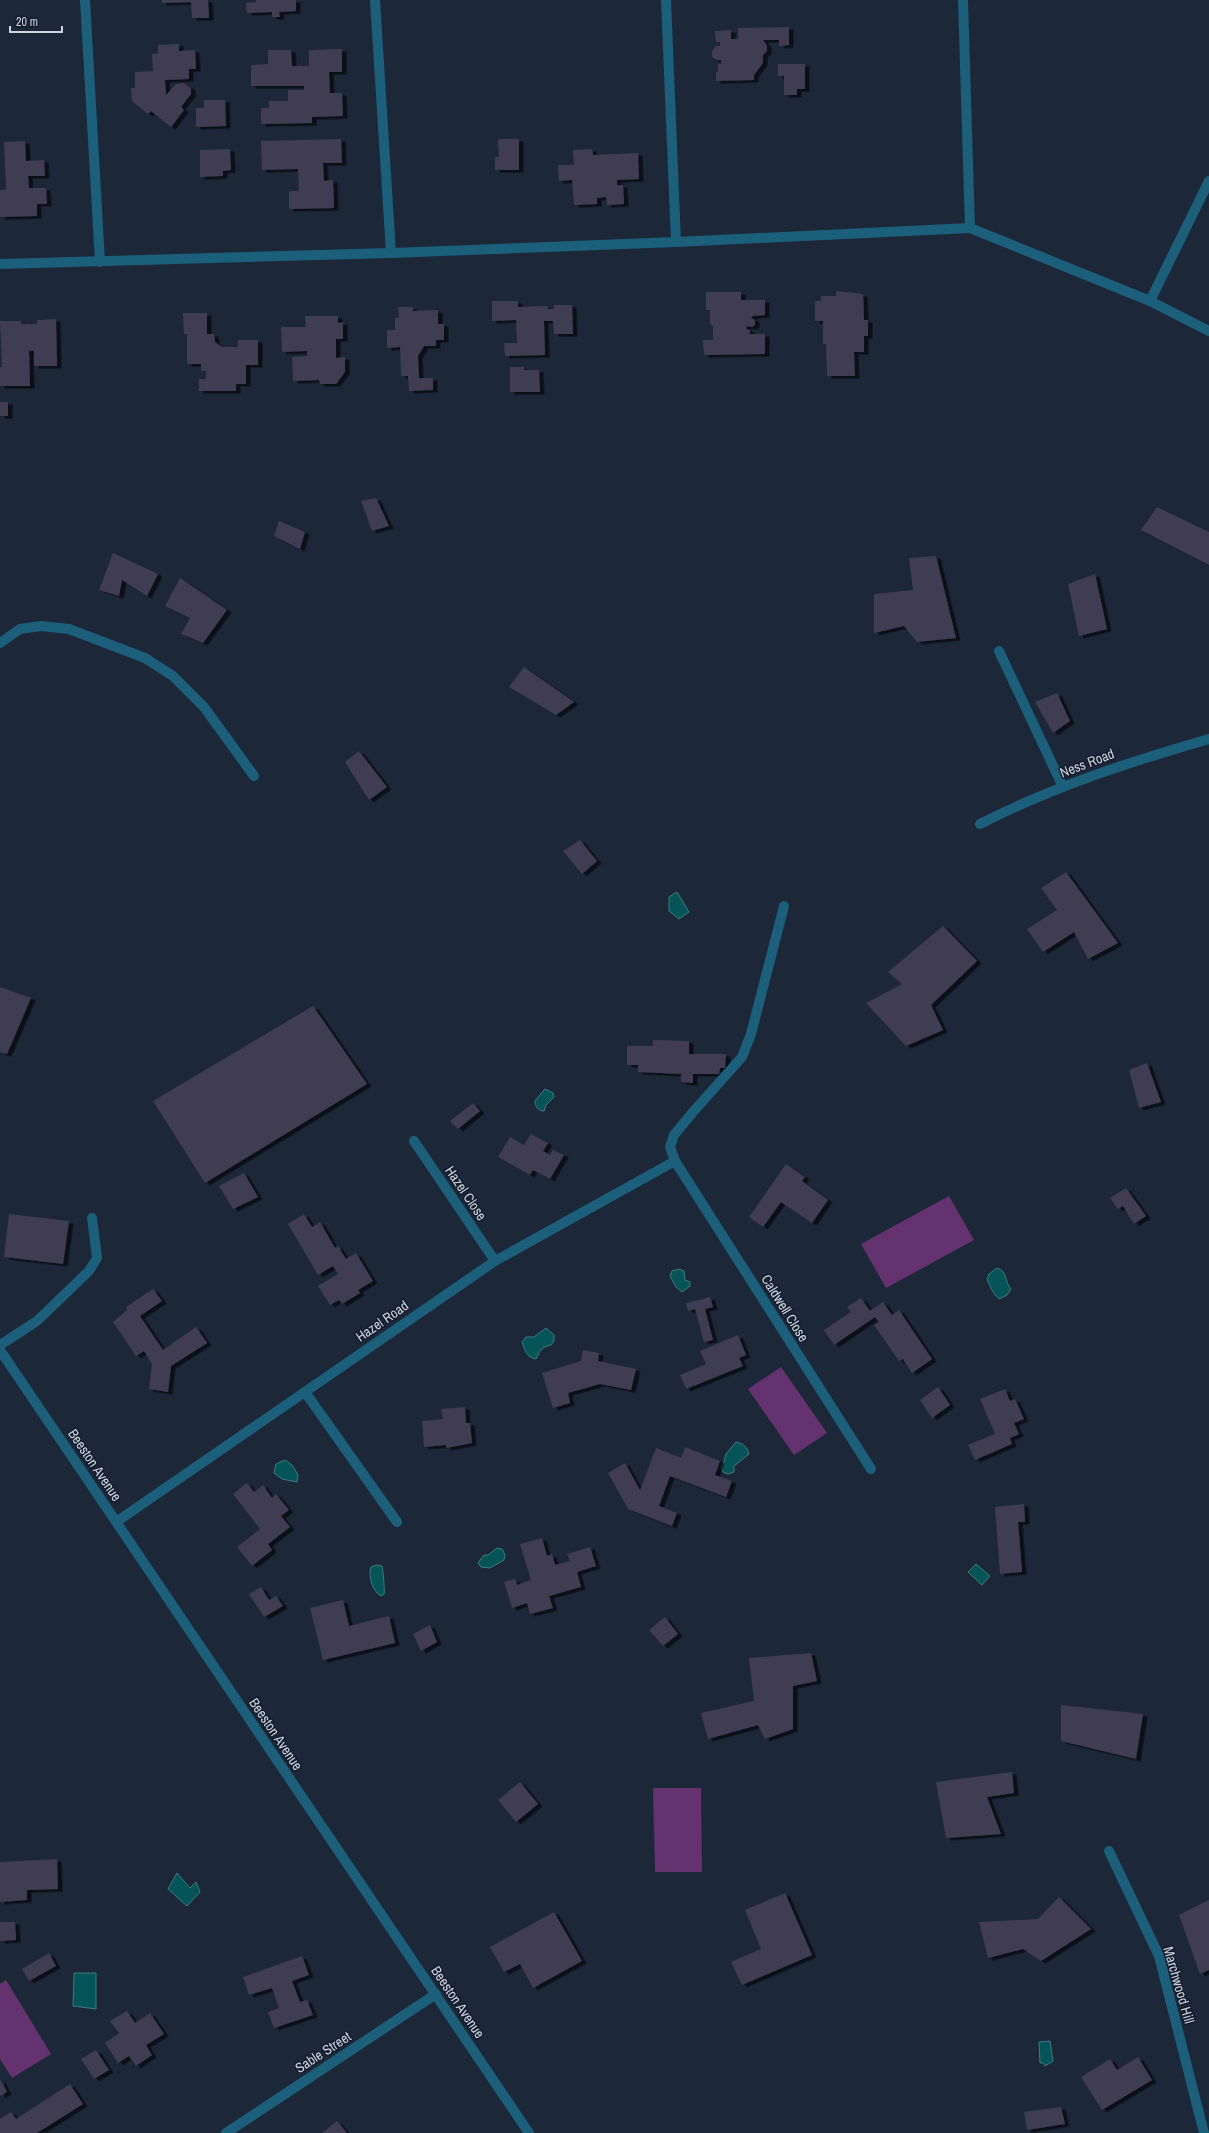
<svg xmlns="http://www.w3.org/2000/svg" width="1209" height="2133" font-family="'Archivo Narrow',sans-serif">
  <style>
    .green { fill: #64326e }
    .water { fill: #055558; stroke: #417b81 }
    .building { fill: #3f3d52; filter: url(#shadow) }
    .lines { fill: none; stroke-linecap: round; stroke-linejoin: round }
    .minor { stroke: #1c5f7a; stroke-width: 10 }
    .labels { text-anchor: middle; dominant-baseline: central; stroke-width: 3; stroke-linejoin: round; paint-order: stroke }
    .street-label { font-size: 14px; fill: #ced5e1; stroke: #131d2e }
  </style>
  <defs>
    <filter id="shadow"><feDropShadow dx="4.5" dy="2.5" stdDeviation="0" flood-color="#0009"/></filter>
  </defs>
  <rect width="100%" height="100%" fill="#1c2738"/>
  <g class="green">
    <polygon points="949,1196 974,1240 886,1288 861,1244"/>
    <polygon points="781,1367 827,1433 794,1455 748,1389"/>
    <polygon points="653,1788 701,1788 702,1872 655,1872"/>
    <polygon points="6,1980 51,2054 12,2078 0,2059 0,1984"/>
  </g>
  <g class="water">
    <polygon points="677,892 689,912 679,919 669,911 669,897"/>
    <path d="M545,1089l8,4 1,4 -8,8 -2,6c-6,0 -9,-5 -9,-10z"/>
    <path d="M997,1268c11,3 7,13 14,21l-4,6 -8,4c-6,-5 -9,-13 -12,-20l2,-5z"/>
    <polygon points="679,1269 684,1271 685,1280 690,1282 690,1286 682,1292 676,1287 670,1276 672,1271"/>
    <path d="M546,1328l8,7v6l-3,4c-10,2 -11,6 -15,14 -10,-2 -11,-9 -14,-17l4,-5h8z"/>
    <path d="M736,1442c8,2 11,5 13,12l-15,12v6l-6,2 -5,-2 -2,-5 3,-5 2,-8z"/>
    <polygon points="285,1460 292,1465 298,1475 297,1482 282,1479 274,1473 276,1464"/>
    <polygon points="497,1548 502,1549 505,1555 504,1560 490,1568 481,1567 478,1563 484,1555 488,1555"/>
    <polygon points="976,1564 990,1576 982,1585 968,1572"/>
    <path d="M376,1565l6,1c1,4 3,25 2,28l-3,2c-9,-5 -13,-20 -10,-29z"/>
    <polygon points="177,1873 190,1888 196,1882 200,1892 187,1906 168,1889"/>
    <polygon points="74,1973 96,1973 96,2009 73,2006"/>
    <polygon points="1050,2041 1053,2061 1045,2066 1043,2063 1040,2063 1039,2042"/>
  </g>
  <g class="building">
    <polygon points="162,0 208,0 209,18 192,18 191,2 162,3"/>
    <polygon points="256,0 296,0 296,11 279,12 280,17 272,17 272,12 247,13 246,3 256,2"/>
    <polygon points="789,27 789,45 779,46 779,40 763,40 767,46 767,51 763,55 763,63 754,75 754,80 716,81 716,72 718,72 718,64 721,64 721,60 717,60 712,57 712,51 716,46 720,46 720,42 716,42 715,31 731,30 731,39 738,39 738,28"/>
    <polygon points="179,44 179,51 195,50 196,69 189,69 189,79 165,80 166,95 176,84 183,83 191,88 191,94 181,107 184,110 171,127 151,111 148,114 132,101 131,88 135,88 135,72 153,71 152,54 158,53 158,45"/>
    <polygon points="342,49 342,72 329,72 330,93 342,93 343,116 312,117 312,123 261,124 261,108 269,108 269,101 288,101 288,90 304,90 304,86 251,86 251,65 268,64 268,50 291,50 292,66 309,66 309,50"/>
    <polygon points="778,64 805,64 805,89 797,89 797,95 784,95 784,76 778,76"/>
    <polygon points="204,100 225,100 226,126 196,127 196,108 204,108"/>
    <polygon points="341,139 342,163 323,163 324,181 333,180 334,208 289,209 289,191 299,191 298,169 262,170 261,141"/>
    <polygon points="498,139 519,139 519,170 495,170 495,157 499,157"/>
    <polygon points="25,141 26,161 44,160 45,176 28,176 29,188 46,188 47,204 37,204 37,216 0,217 0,190 6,189 4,142"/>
    <polygon points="230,149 231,170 223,171 223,176 200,177 200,150"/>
    <polygon points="592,149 593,155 638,153 639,179 617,180 617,185 623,185 624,204 607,205 606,197 597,198 597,204 574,205 572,180 559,181 558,165 574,165 573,150"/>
    <polygon points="836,291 863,294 864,320 868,320 868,336 864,336 864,352 854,352 855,376 827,376 826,344 823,344 823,321 815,321 815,301 821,301 821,296 836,296"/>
    <polygon points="706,292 741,292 741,300 765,300 765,315 753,316 751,318 755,320 755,325 752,327 747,326 746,329 750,330 750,334 765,334 765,354 704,355 703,340 713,340 713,326 710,324 710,310 706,310"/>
    <polygon points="492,301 518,301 518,307 547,306 548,309 554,309 554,305 572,305 573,334 554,334 553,321 544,321 545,355 505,356 504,343 517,343 516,320 492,321"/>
    <polygon points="398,307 413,307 413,311 438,310 438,324 444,324 444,340 436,340 436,346 424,346 418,356 419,378 433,378 433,390 409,391 408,376 401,376 400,347 387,348 387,330 395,330 395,318 399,318"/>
    <polygon points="183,313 207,313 207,334 214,334 215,342 222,347 238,347 238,340 258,340 258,365 246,365 246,384 236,384 236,391 199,391 199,379 206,379 206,371 201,371 201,364 187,364 187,334 184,334"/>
    <polygon points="305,316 338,316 338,323 343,322 343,339 336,339 336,358 345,357 345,372 336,384 320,384 319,380 293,381 292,357 307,356 307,351 282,352 281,327 306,327"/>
    <polygon points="56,319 57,366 34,366 34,351 29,351 30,386 0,386 0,367 2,367 0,321 21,321 21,324 37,324 37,320"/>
    <polygon points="510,367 524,367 524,370 539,370 540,392 510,392"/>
    <rect x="0" y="402" width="8" height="14"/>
    <polygon points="376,498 389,526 372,531 361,501"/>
    <polygon points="1157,507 1209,532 1209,565 1141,530"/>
    <polygon points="279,521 305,532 300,549 274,536"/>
    <polygon points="113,553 158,574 147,596 122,580 119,596 99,590"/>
    <polygon points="936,556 956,638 917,642 904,626 874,633 874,594 913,590 909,558"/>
    <polygon points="1095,574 1107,629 1079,636 1068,584"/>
    <polygon points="180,578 227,610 203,643 181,634 190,618 165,606"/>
    <polygon points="524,667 574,702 556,715 509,687"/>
    <polygon points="1057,693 1070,721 1053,733 1035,702"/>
    <polygon points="359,751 387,787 369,800 345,762"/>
    <polygon points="580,840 597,861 582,874 563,851"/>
    <polygon points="1066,872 1118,943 1088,959 1074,932 1043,952 1027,929 1057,910 1041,888"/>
    <polygon points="943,926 977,961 931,1005 943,1030 906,1046 866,1003 902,984 888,972"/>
    <polygon points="0,987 31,998 7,1054 0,1052"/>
    <polygon points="313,1006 367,1084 205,1183 153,1101"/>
    <polygon points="653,1040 689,1041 689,1054 726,1054 725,1068 720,1068 719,1074 693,1074 693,1083 681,1082 681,1074 638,1072 638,1065 627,1065 627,1046 653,1046"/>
    <polygon points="1147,1063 1161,1102 1139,1108 1129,1070"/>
    <polygon points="473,1103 480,1111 458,1129 450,1121"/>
    <polygon points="531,1134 548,1143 543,1151 550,1155 553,1150 564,1155 550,1179 533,1170 530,1175 498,1157 510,1137 524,1145"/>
    <polygon points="786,1164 805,1177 802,1181 828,1200 812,1223 781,1202 763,1227 749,1217"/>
    <polygon points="244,1173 258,1197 233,1209 219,1186"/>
    <polygon points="1126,1188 1146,1216 1134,1224 1123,1206 1118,1209 1110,1198"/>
    <polygon points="9,1214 69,1221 63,1264 4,1257"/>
    <polygon points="304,1214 312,1227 320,1222 335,1248 338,1246 346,1259 356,1253 373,1281 358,1290 360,1293 342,1304 339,1300 330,1305 318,1286 338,1274 333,1266 318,1275 288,1224"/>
    <polygon points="153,1289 162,1301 140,1316 163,1350 196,1327 207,1343 171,1366 168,1392 149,1389 152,1364 144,1351 136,1356 113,1322 127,1310 126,1307"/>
    <polygon points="710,1297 713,1307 705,1309 713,1340 704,1342 695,1309 688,1311 686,1303"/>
    <polygon points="861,1298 870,1311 883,1302 892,1315 899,1310 932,1359 912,1373 903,1359 899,1361 874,1325 879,1322 875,1317 834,1345 824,1330 851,1312 847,1307"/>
    <polygon points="738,1335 746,1355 739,1358 743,1366 686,1389 680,1375 706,1364 700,1351"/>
    <polygon points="583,1350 599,1353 598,1361 636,1369 631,1390 600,1384 568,1393 570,1403 553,1408 542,1373 581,1361"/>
    <polygon points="938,1387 950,1405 932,1418 920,1400"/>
    <polygon points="1005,1389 1010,1401 1015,1399 1024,1419 1014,1423 1019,1434 1010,1438 1012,1444 975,1460 968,1445 995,1434 980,1399"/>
    <polygon points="465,1407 466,1423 470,1423 472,1443 446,1448 446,1445 424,1447 422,1421 443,1419 441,1409"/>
    <polygon points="685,1447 720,1461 715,1475 732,1481 726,1497 670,1476 659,1506 677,1513 672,1526 628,1509 608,1473 625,1463 640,1490 656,1448 681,1458"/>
    <polygon points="247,1483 254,1492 263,1485 272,1498 276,1494 289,1510 281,1516 290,1527 268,1544 272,1550 252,1566 237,1547 260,1529 233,1494"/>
    <polygon points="1024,1504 1025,1522 1018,1522 1022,1572 1000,1574 995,1507"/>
    <polygon points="542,1538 547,1556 552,1554 555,1565 570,1561 567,1554 590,1547 596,1566 577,1572 581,1587 549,1596 553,1608 530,1614 527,1603 512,1608 504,1582 515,1579 517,1585 531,1580 520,1544"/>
    <polygon points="261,1587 269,1600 276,1596 283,1606 264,1617 249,1594"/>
    <polygon points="343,1600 349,1626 389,1616 395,1643 323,1660 310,1608"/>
    <polygon points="665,1617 678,1634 663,1646 649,1630"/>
    <polygon points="430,1625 437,1642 421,1651 413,1634"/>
    <polygon points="811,1653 817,1681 793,1686 793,1729 765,1739 758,1725 708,1739 701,1713 754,1701 749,1658"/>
    <polygon points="1061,1705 1143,1714 1136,1759 1061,1741"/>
    <polygon points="1012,1772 1014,1793 987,1797 1001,1834 946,1838 936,1782"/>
    <polygon points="520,1782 538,1804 516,1822 498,1800"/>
    <polygon points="57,1859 58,1889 27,1890 27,1900 0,1902 0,1862"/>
    <polygon points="785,1893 812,1955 742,1985 731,1962 761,1949 745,1910"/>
    <polygon points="1059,1897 1091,1929 1041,1961 1023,1949 988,1958 979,1922 1038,1919"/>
    <polygon points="1209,1900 1209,1970 1200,1974 1179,1915"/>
    <polygon points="554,1912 582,1961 533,1988 520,1964 504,1972 490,1947"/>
    <polygon points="0,1922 15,1922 16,1940 0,1941"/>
    <polygon points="49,1953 56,1966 29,1981 22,1969"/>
    <polygon points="302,1956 309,1975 292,1981 300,2002 307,2000 313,2015 274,2028 268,2012 279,2008 272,1988 249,1995 243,1977"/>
    <polygon points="127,2011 135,2023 150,2013 164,2034 146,2045 152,2055 136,2066 129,2056 118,2063 105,2043 119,2033 110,2021"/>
    <polygon points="96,2050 109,2070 94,2079 81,2059"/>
    <polygon points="1138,2057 1152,2080 1102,2110 1081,2077 1110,2059 1117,2070"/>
    <polygon points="0,2079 7,2092 0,2096"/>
    <polygon points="70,2084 83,2104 37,2133 0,2133 0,2119 11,2112 16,2119"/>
    <polygon points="1061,2107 1065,2124 1027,2130 1024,2112"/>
    <polygon points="337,2121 347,2133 322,2133"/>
  </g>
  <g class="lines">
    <g class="minor">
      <polyline points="85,0 100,262"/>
      <polyline points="375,0 391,253"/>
      <polyline points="666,0 676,242"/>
      <polyline points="963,0 970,228"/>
      <polyline points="0,264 391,253 676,242 970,228 1150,301 1209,331"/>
      <polyline points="1150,301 1209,181"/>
      <polyline points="0,643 20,629 41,626 69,629 145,658 173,676 204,707 254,776"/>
      <polyline points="999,651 1063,787"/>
      <path d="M980,824c75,-38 149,-62 229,-85"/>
      <polyline points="784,906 751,1034 742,1057 693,1112 674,1135 670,1147 675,1161 871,1469"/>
      <polyline points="414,1141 495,1261"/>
      <polyline points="0,1345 37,1321 89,1271 97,1258 92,1218"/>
      <polyline points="0,1350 529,2133"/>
      <polyline points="305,1392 397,1522"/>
      <polyline points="116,1522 495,1261 675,1161"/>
      <polyline points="1109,1851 1159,1956 1204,2133"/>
      <polyline points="226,2133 436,1994"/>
    </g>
  </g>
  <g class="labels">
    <g class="street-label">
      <text transform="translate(1087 763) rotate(-21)">Ness Road</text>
      <text transform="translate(466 1193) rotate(56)">Hazel Close</text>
      <text transform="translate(785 1308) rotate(58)">Caldwell Close</text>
      <text transform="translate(382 1321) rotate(-35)">Hazel Road</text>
      <text transform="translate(95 1465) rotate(56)">Beeston Avenue</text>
      <text transform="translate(276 1734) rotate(56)">Beeston Avenue</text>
      <text transform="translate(1179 1985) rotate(74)">Marchwood Hill</text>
      <text transform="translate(458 2002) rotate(56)">Beeston Avenue</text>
      <text transform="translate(323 2052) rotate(-33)">Sable Street</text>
    </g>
  </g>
  <path d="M10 26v6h52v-6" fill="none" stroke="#ced5e1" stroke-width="2"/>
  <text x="16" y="26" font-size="12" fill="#ced5e1" stroke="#131d2e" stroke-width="3" paint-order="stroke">20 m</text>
</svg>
